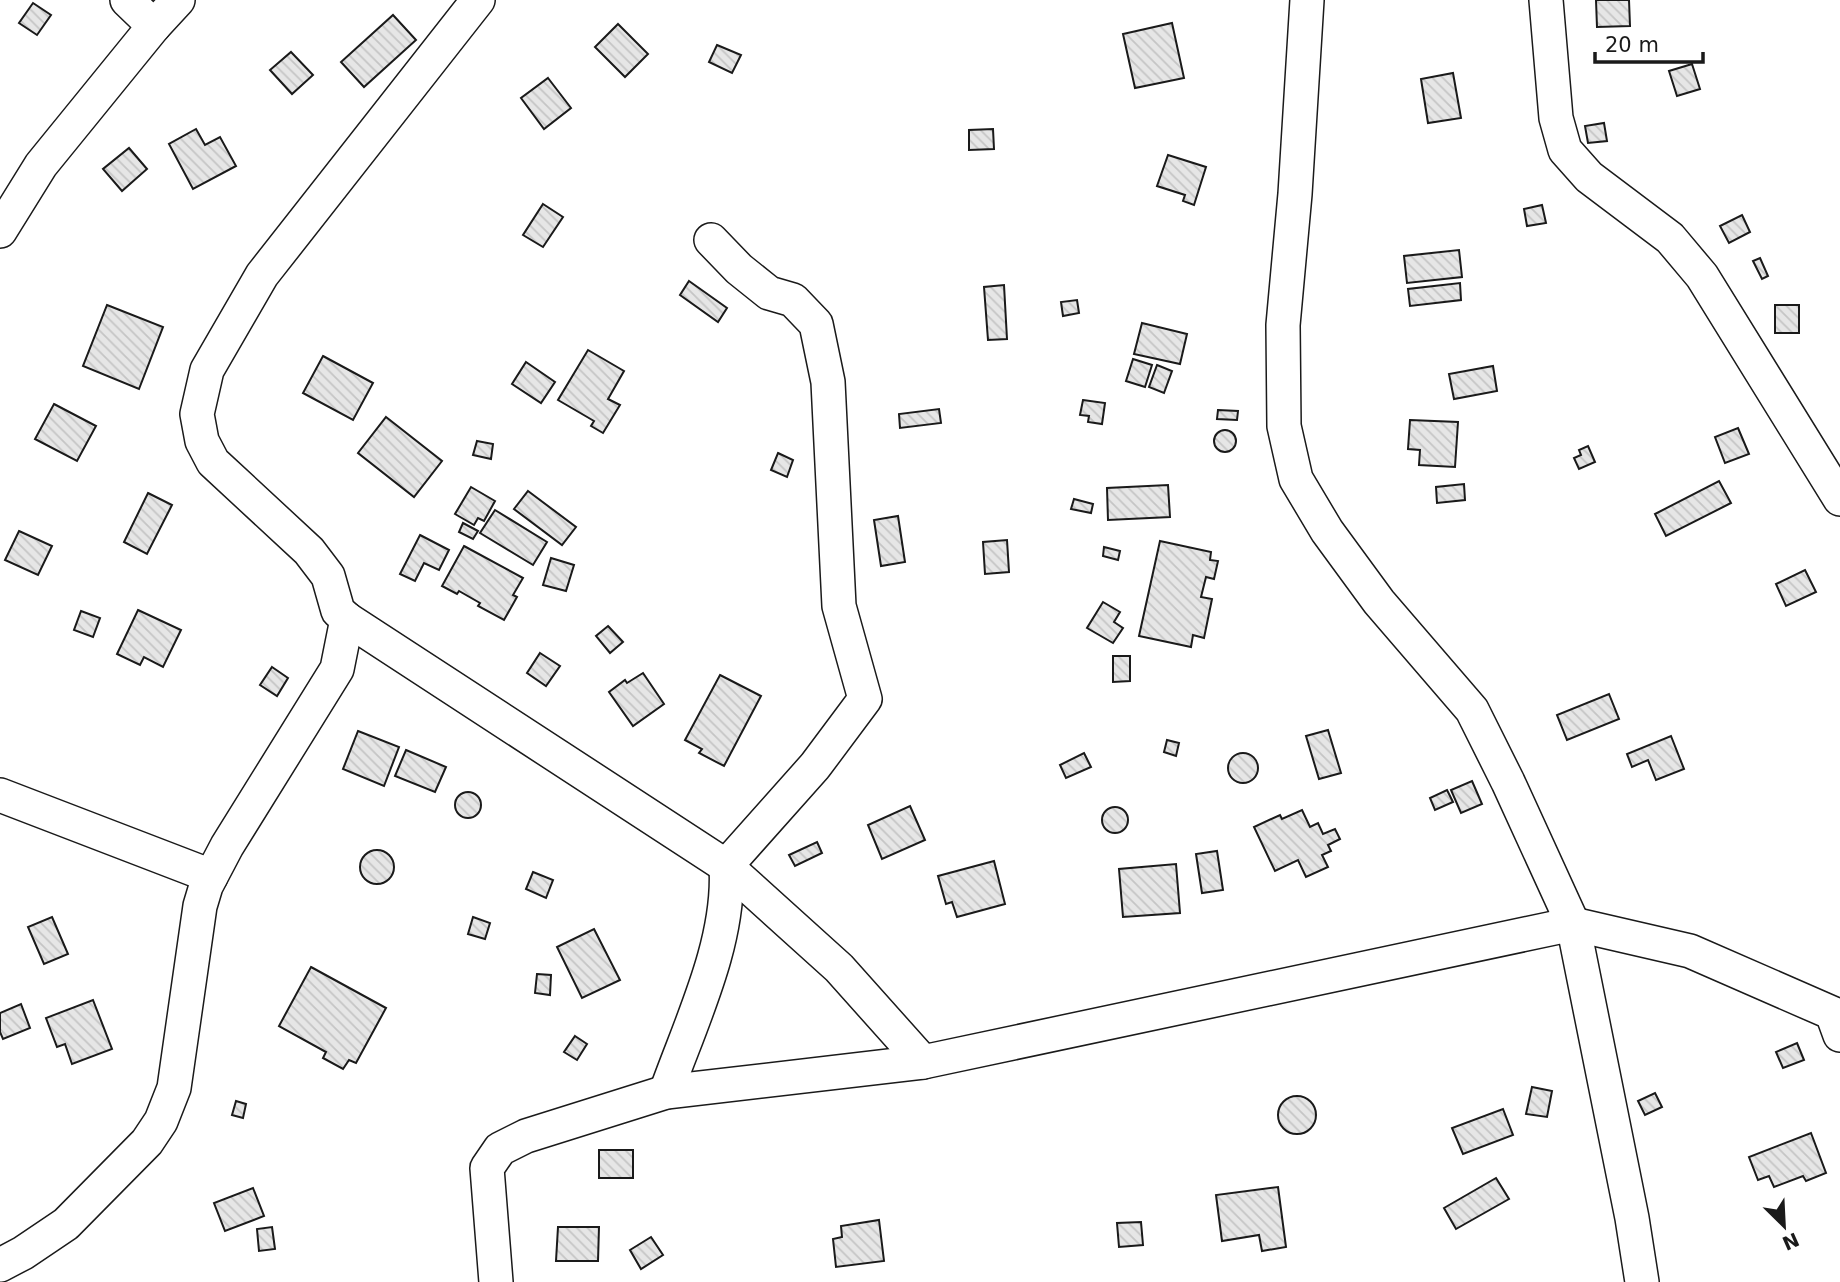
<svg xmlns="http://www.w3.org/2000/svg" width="1840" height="1282" font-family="'DejaVu Sans',sans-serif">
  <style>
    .building { fill: url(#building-back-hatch); stroke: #1a1a1a; stroke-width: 2 }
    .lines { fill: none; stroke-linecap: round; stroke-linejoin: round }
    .street-casing { stroke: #1a1a1a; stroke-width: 36 }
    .street { stroke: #fff; stroke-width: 33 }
  </style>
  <defs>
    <pattern id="building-back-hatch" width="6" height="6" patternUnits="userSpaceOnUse" patternTransform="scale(1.75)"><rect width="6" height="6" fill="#e6e6e6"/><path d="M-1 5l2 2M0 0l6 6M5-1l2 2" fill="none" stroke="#c5c5c5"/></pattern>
  </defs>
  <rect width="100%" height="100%" fill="#fff"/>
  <g class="building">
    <polygon points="1596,0 1629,0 1630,26 1597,27"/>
    <polygon points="33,3 51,15 37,35 19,23"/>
    <polygon points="393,15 416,40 364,87 341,62"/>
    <polygon points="1172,23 1184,78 1135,88 1123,34"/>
    <polygon points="618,24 648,54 625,77 595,47"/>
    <polygon points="717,45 741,55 732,73 709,62"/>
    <polygon points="291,52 313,75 292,94 270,70"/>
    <polygon points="1692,64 1700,89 1677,96 1669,71"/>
    <polygon points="1453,73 1461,118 1428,123 1421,79"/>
    <polygon points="548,78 571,108 544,129 521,98"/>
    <polygon points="1604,123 1607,141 1588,143 1585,126"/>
    <polygon points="196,129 205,145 220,137 236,166 193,189 169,144"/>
    <polygon points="993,129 994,149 969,150 969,130"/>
    <polygon points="129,148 147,169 122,191 103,169"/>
    <polygon points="1168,155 1206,167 1194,205 1183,201 1185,195 1157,186"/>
    <polygon points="543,204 563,217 543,247 523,235"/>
    <polygon points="1542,205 1546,223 1527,226 1524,209"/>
    <polygon points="1742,215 1750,232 1729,243 1720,226"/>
    <polygon points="1459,250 1462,277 1407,283 1404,256"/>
    <polygon points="1760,258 1768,276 1762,279 1753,261"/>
    <polygon points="689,281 727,308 718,322 680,295"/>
    <polygon points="1460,283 1461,300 1410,306 1408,289"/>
    <polygon points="1004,285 1007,339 988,340 984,287"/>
    <polygon points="1077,300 1079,313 1063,316 1061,302"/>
    <polygon points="107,305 163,327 139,389 83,366"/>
    <rect x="1775" y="305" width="24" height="28"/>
    <polygon points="1142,323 1187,334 1180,364 1134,354"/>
    <polygon points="588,350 624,371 608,399 620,405 603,433 591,426 594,421 558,400"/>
    <polygon points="323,356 373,383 353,420 303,393"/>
    <polygon points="1133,359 1152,365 1145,387 1126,381"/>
    <polygon points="526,362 555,382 541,403 512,384"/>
    <polygon points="1157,365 1172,371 1164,393 1149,387"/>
    <polygon points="1493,366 1497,391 1454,399 1449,374"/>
    <polygon points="1083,400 1105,403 1102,424 1088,422 1089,416 1080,415"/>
    <polygon points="54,404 96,426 77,461 35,439"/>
    <polygon points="939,409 941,423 900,428 899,414"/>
    <polygon points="1218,410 1238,411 1237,420 1217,419"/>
    <polygon points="386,417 442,461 414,497 358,453"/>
    <polygon points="1410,420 1458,422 1455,467 1419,465 1420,450 1408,449"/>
    <polygon points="1738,428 1749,454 1725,463 1715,437"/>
    <circle cx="1225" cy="441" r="11"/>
    <polygon points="477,441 493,444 491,459 473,455"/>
    <polygon points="1588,446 1595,462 1579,469 1574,458 1581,455 1579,450"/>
    <polygon points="778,453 793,460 787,477 771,470"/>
    <polygon points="1719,481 1731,503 1666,536 1655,514"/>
    <polygon points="1464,484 1465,500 1437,503 1436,487"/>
    <polygon points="1168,485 1170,517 1108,520 1107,488"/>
    <polygon points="471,487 495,501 484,521 478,518 474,525 455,514"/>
    <polygon points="528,491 576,527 562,545 514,509"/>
    <polygon points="148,493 172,505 147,554 124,542"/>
    <polygon points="1074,499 1093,504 1091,513 1071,509"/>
    <polygon points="495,510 547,542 533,565 480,533"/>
    <polygon points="898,516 905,562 881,566 874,520"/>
    <polygon points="463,523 478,531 473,539 459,532"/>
    <polygon points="19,531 52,546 38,575 5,560"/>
    <polygon points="420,535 449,550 439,570 424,563 415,581 400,574"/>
    <polygon points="1007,540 1009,572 985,574 983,542"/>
    <polygon points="1160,541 1211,552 1210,560 1218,561 1214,579 1206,577 1201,597 1212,599 1204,638 1193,635 1191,647 1139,636"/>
    <polygon points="464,546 523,578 513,595 517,597 504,620 478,606 480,603 459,591 457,594 442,586"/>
    <polygon points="1104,547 1120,551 1118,560 1103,556"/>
    <polygon points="551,558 574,565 566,591 543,585"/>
    <polygon points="1805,570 1816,592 1786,606 1776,584"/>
    <polygon points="1103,602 1120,612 1114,622 1123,628 1113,643 1087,628"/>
    <polygon points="138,610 181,630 163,667 144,657 140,665 117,654"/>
    <polygon points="81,611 100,618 93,637 74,630"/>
    <polygon points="608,626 623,642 610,653 596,636"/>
    <polygon points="540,653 560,666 546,686 527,673"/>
    <polygon points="1113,656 1130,656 1130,681 1113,682"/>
    <polygon points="272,667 288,678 277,696 260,685"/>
    <polygon points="643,673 664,704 633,726 609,692 625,680 627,683"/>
    <polygon points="720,675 761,696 724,766 699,753 702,749 685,740"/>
    <polygon points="1609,694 1619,719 1567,740 1557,715"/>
    <polygon points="1328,730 1341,773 1319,779 1306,736"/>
    <polygon points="358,731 399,747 384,786 343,769"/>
    <polygon points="1671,736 1684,769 1656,780 1648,760 1632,767 1627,754"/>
    <polygon points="1167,740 1179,743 1176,756 1164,752"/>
    <polygon points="406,750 446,767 435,792 395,776"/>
    <polygon points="1084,753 1091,767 1066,778 1060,765"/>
    <circle cx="1243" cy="768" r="15"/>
    <polygon points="1472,781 1482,804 1461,813 1451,790"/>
    <polygon points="1447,790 1453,802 1435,810 1430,798"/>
    <circle cx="468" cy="805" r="13"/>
    <polygon points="910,806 925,840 882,859 868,825"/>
    <circle cx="1115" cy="820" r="13"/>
    <polygon points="1302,810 1310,827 1318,823 1323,834 1335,829 1340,839 1328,845 1331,851 1322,855 1328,867 1306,877 1298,860 1275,871 1254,827 1280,815 1282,819"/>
    <polygon points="817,842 822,853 795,866 789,855"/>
    <circle cx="377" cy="867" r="17"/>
    <polygon points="1217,851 1223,890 1202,893 1196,854"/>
    <polygon points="994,861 1005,904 957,917 952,902 946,904 938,876"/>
    <polygon points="1176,864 1180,913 1123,917 1119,869"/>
    <polygon points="533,872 553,880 546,898 526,889"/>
    <polygon points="52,917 68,954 44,964 28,927"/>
    <polygon points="473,917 490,923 485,939 468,934"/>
    <polygon points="594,929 620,980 582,998 557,947"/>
    <polygon points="311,967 386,1008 356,1063 349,1060 343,1069 323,1058 326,1052 279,1026"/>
    <polygon points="537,974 551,975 550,995 535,993"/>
    <polygon points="93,1000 112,1049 72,1064 65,1044 57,1047 46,1018"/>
    <polygon points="21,1004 30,1028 3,1039 0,1032 0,1013"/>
    <polygon points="575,1036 587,1044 577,1060 564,1052"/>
    <polygon points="1797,1043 1804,1060 1783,1068 1776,1052"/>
    <polygon points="1532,1087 1552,1091 1547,1117 1526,1114"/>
    <polygon points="1655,1093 1662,1107 1645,1115 1638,1101"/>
    <circle cx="1297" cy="1115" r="19"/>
    <polygon points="236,1101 246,1104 243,1118 232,1115"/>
    <polygon points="1503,1109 1513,1135 1463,1154 1452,1128"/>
    <polygon points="1811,1133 1826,1173 1806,1181 1803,1176 1774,1187 1769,1176 1758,1180 1749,1157"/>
    <rect x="599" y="1150" width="34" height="28"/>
    <polygon points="1496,1178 1509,1199 1456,1229 1444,1208"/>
    <polygon points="1278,1187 1286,1247 1262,1251 1259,1235 1222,1241 1216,1195"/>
    <polygon points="253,1188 264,1216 225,1231 214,1203"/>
    <polygon points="879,1220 884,1261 836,1267 833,1239 842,1237 841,1226"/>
    <polygon points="1141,1222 1143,1245 1119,1247 1117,1223"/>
    <polygon points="272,1227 275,1249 259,1251 257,1229"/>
    <polygon points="558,1227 599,1227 598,1261 556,1261"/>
    <polygon points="651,1237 663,1255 641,1269 630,1250"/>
  </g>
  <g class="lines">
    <defs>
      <g id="street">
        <polyline points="127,0 154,26"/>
        <polyline points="1307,0 1295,194 1283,325 1284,426 1296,479 1327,531 1379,602 1472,710 1508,782 1573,924 1632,1218 1642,1282"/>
        <polyline points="1546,0 1556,118 1565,150 1589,177 1670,238 1702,276 1840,499"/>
        <polyline points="0,231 41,165 154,26 178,0"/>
        <polyline points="347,619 726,866 839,968 923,1062"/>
        <polyline points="0,795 211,876"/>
        <path d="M666,1092c25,-70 65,-151 60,-226l89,-100 50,-67 -26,-93 -11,-224 -12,-58 -23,-24 -24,-7 -30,-24 -28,-29"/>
        <polyline points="0,1265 23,1253 66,1224 147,1142 161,1121 174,1088 200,906 206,886 227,846 337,669 347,619 338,611 328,576 309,551 213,462 202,441 197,414 207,370 262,275 478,0"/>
        <polyline points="496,1282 487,1168 500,1149 526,1136 666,1092 923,1062 1573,924 1690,951 1832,1013 1840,1035"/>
      </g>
    </defs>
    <use href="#street" class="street-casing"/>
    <use href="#street" class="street"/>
  </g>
  <g transform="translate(1784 1226) rotate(156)" stroke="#ffffff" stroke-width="5" paint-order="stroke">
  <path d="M0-5L12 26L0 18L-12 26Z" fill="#1a1a1a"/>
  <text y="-10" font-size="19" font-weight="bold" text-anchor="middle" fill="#1a1a1a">N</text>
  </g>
  <path d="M1595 52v10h108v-10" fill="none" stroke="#1a1a1a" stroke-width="3.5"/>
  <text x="1605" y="52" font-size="21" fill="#1a1a1a" stroke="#ffffff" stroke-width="5" paint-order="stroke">20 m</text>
</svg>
